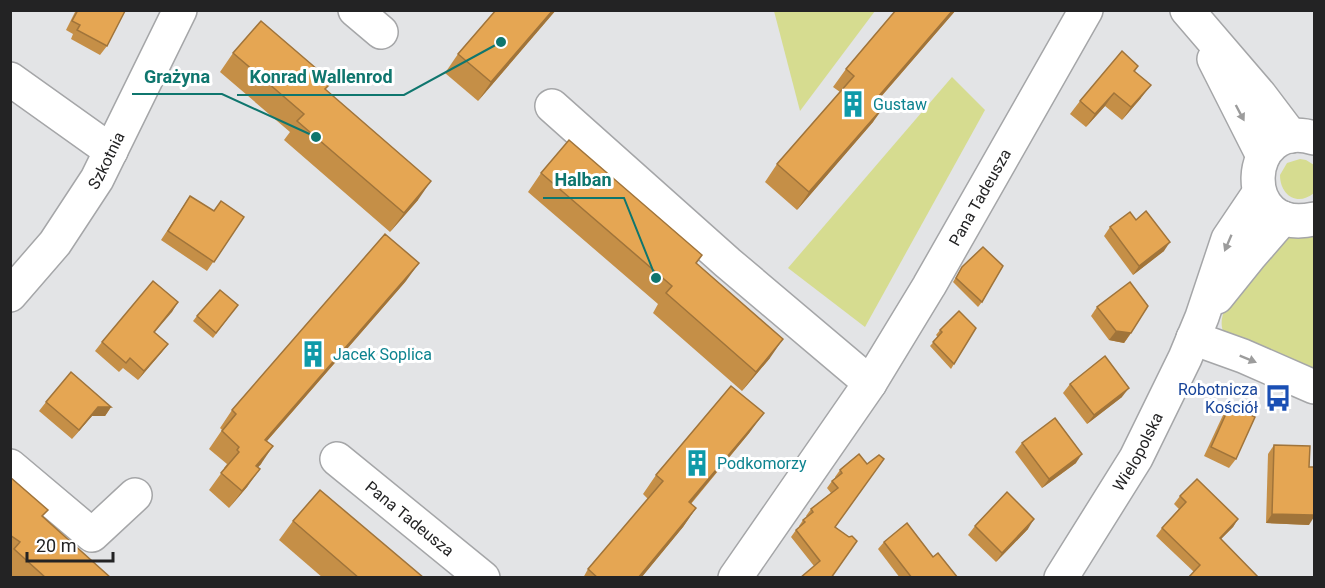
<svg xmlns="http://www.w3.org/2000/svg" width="1325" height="588" font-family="Roboto,sans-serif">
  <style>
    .green { fill: #d6dc90 }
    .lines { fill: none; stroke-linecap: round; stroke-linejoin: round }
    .minor-casing { stroke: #a5a6a8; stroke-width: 36 }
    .minor { stroke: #fff; stroke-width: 33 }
    .wall { fill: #c58f47 }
    .shaded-wall { fill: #a0743a }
    .building { fill: #e5a653; stroke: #a0743a; stroke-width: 1.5 }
    .oneway { fill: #9c9c9c }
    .labels { text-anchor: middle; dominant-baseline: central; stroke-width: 6; stroke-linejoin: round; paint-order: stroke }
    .culture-label { font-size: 16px; fill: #0d838f; stroke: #fff; text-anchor: start }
    .street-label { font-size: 16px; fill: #232324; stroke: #fff }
    .transit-label { font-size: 16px; fill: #164399; stroke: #fff; text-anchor: end }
    .leader { fill: none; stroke: #0f766e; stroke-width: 2 }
    .callout-dot { fill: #0f766e; stroke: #fff; stroke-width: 2 }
    .callout-label { font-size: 18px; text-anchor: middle; font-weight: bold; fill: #0f766e; stroke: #fff; stroke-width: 6; stroke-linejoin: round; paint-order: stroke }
  </style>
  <rect width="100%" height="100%" fill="#e3e4e6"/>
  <g class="green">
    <polygon points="774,11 875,11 800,111"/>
    <polygon points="952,77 985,110 865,327 788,268"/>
    <path d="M1300,159l6,1 8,5v28c-17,14 -34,2 -34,-18l7,-12z"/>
    <path d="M1314,235v140l-90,-42c-15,-27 45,-78 63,-97z"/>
  </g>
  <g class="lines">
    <defs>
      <g id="minor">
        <polyline points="355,10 381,32"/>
        <polyline points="1187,10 1260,95 1291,136"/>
        <polyline points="1214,59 1263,156"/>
        <polyline points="10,79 111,151"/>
        <polyline points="552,106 728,263 870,383"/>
        <path d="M1314,138c-71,-22 -78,99 0,81"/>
        <path id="s1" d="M10,295l45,-52 42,-64 83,-169"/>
        <polyline points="1217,297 1250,256 1283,218"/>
        <polyline points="1193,338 1243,356 1314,387"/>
        <path id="s2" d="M337,459l146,119"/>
        <polyline points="10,466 92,535 135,495"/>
        <path id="s3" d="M735,578l135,-195 59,-97 157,-276"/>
        <path id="s4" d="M1061,578l75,-120 49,-100 17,-41 26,-78 31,-46"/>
      </g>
    </defs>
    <use href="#minor" class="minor-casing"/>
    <use href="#minor" class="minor"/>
  </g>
  <g class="wall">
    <polygon points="76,10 124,10 107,46 100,55 71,39 73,34 66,30"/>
    <polygon points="496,10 556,10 478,101 445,73 458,54"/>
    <polygon points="956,10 880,98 873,122 797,210 765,182 777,164 840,92 833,87 846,69"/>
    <polygon points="233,53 326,90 418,200 390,232 284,140 290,132 220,72"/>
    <polygon points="1138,66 1135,71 1141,98 1122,120 1105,106 1086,127 1070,114 1080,101"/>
    <polygon points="541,173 702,255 696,263 770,358 742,391 653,313 658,304 528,192"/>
    <polygon points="190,196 214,211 244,217 207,271 161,240"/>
    <polygon points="1136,220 1164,251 1133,275 1104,236 1110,227"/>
    <polygon points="962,267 982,302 978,307 953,282"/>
    <polygon points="406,281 267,441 261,464 258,467 247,487 229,508 209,490 225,468 224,468 227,464 209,449 222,430 220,428 232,410"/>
    <polygon points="178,302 154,332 168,344 161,353 138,380 123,368 119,372 95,351 102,342"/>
    <polygon points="238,305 213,338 193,321 197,316"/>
    <polygon points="1097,307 1131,333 1124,343 1109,340 1091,316"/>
    <polygon points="959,311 954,364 951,369 930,346 938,337 936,335 940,330"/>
    <polygon points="1070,384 1122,397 1087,424 1063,393"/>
    <polygon points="46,402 111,407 105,416 92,416 72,439 39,411"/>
    <polygon points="1230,405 1236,459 1229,468 1204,456 1223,415"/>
    <polygon points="750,432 691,504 696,508 683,527 641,578 583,578 588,569 648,499 643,494 656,475"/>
    <polygon points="1022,443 1076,463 1042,488 1015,452"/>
    <polygon points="1274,445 1309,525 1266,523 1268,454"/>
    <polygon points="859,454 835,527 849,537 814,566 791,537 796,530 799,527 799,526 803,520 807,517 806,516 811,509 831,493 827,488 832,481 835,478 835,477 840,470"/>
    <polygon points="10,477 43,517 111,578 10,577"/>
    <polygon points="1180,496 1238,519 1233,527 1221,539 1259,578 1194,572 1156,536 1162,528 1179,509 1174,504"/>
    <polygon points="293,521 424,578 323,578 279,540"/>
    <polygon points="975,526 1028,529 996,562 968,535"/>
    <polygon points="884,542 933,557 958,578 900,578 878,549"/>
  </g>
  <g class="shaded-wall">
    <polygon points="553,10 556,10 478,101 491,82"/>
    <polygon points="953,10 956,10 865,115 878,97"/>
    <polygon points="1151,85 1141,98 1122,120 1131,107"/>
    <polygon points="1114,93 1105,106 1086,127 1095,114"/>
    <polygon points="886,104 873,122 797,210 809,192"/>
    <polygon points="431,181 418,200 390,232 404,213"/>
    <polygon points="1170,242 1164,251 1133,275 1139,266"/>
    <polygon points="419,263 406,281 253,457 265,440"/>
    <polygon points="178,302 172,312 147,341 154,332"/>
    <polygon points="1116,331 1131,333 1124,343 1109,340"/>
    <polygon points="783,339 770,358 742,391 756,372"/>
    <polygon points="168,344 161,353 138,380 144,371"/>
    <polygon points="1129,388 1122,397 1087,424 1094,415"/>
    <polygon points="98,407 111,407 105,416 92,416 72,439"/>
    <polygon points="764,413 750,432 676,521 689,502"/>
    <polygon points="273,446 261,464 244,483 256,466"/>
    <polygon points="1082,454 1076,463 1042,488 1049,479"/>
    <polygon points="260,469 247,487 229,508 242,491"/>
    <polygon points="696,508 683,527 641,578 638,578"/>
    <polygon points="1272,514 1314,515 1314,517 1309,525 1266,523"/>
    <polygon points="1034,519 1028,529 996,562 1002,553"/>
    <polygon points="1238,519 1233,527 1214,546 1220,538"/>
  </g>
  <g class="building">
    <polygon points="78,10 124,10 125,11 107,46 77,30 80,25 72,21"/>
    <polygon points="496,10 553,10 491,82 458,54"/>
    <polygon points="896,10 953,10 878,97 886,104 809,192 777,164 854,76 846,69"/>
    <polygon points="261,21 332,82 325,89 431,181 404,213 297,121 304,114 233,53"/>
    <polygon points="1122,51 1138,66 1134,71 1151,85 1131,107 1114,93 1095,114 1080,101"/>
    <polygon points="569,140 702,255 696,263 783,339 756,372 666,293 672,286 541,173"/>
    <polygon points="190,196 214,211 221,201 244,217 214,262 168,231"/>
    <polygon points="1146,211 1170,242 1139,266 1110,227 1130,212 1136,220"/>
    <polygon points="385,234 419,263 265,440 273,446 256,466 260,469 242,491 221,473 239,452 237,450 239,447 222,431 236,414 232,410"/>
    <polygon points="983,247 1003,266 982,302 956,278 962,267"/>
    <polygon points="153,281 178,302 154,332 168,344 144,371 130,358 126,363 102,342"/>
    <polygon points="1130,282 1148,306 1131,333 1116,331 1097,307"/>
    <polygon points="220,290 238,305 216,333 197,316"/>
    <polygon points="959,311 976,328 954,364 933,342 942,332 940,330"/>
    <polygon points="1105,356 1129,388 1094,415 1070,384"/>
    <polygon points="71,372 111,407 98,407 79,430 46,402"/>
    <polygon points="731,386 764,413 689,502 696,508 638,578 598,578 588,569 663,481 656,475"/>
    <polygon points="1230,405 1255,417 1236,459 1211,447"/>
    <polygon points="1055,418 1082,454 1049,479 1022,443"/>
    <polygon points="1274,445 1310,446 1309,467 1314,467 1314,515 1272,514"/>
    <polygon points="859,454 867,464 879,455 884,459 835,527 849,537 852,536 857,541 831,578 800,578 820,561 796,530 805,522 803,520 813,512 811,509 838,488 832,481 842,473 840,470"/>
    <polygon points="10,477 48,510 42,516 111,578 46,578 14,549 20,542 10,535"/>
    <polygon points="1197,479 1238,519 1220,538 1259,578 1188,578 1200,565 1162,528 1186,502 1180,496"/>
    <polygon points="320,490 424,578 359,578 293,521"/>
    <polygon points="1007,492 1034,519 1002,553 975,526"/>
    <polygon points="907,523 933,557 938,553 958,578 912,578 884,542"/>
  </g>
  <defs><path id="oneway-solid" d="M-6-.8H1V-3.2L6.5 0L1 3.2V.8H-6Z" transform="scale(1.5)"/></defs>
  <g class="oneway">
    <use href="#oneway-solid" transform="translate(1240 113) rotate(62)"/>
    <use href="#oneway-solid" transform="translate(1228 243) rotate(113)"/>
    <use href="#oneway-solid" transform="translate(1248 359) rotate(22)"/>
  </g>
  <defs>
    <symbol id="building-bare" viewBox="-9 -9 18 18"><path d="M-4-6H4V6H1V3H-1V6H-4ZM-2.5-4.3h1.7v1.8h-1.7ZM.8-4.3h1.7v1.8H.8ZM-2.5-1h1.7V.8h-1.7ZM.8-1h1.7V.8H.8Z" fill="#0f9aa8" stroke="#fff" stroke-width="2.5" paint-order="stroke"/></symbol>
    <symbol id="bus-bare" viewBox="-9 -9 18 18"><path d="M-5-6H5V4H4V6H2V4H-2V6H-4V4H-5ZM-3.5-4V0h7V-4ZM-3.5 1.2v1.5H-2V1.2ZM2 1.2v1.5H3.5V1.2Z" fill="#1a4fb4" stroke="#fff" stroke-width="2.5" paint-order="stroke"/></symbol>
  </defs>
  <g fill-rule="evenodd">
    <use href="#building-bare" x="834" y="85" width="38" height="38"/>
    <use href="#building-bare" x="294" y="335" width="38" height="38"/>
    <use href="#bus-bare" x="1259" y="379" width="38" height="38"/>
    <use href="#building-bare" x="678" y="444" width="38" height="38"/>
  </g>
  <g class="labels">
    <g class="culture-label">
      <text x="873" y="104">Gustaw</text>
      <text x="333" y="354">Jacek Soplica</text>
      <text x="717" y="463">Podkomorzy</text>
    </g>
    <g class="street-label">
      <text stroke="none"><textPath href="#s1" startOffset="166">Szkotnia</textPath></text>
      <text stroke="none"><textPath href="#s3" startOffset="453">Pana Tadeusza</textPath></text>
      <text stroke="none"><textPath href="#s4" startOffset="148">Wielopolska</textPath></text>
      <text stroke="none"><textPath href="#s2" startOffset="94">Pana Tadeusza</textPath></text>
    </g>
    <g class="transit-label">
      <text x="1258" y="389">Robotnicza<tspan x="1258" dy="18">Kościół</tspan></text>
    </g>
  </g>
  <path class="leader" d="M316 137L222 94H132M501 42L404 95H237M656 278L624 198H543"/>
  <g class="callout-dot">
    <circle cx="316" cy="137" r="6"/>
    <circle cx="501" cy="42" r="6"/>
    <circle cx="656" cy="278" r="6"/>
  </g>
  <g class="callout-label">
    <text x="177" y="83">Grażyna</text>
    <text x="321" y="83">Konrad Wallenrod</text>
    <text x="583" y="186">Halban</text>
  </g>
  <rect width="1325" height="588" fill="none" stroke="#232324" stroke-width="24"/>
  <path d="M27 552v9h86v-9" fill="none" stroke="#232324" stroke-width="3"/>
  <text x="36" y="552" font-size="18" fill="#232324" stroke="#ffffff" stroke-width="4.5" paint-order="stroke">20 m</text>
</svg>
